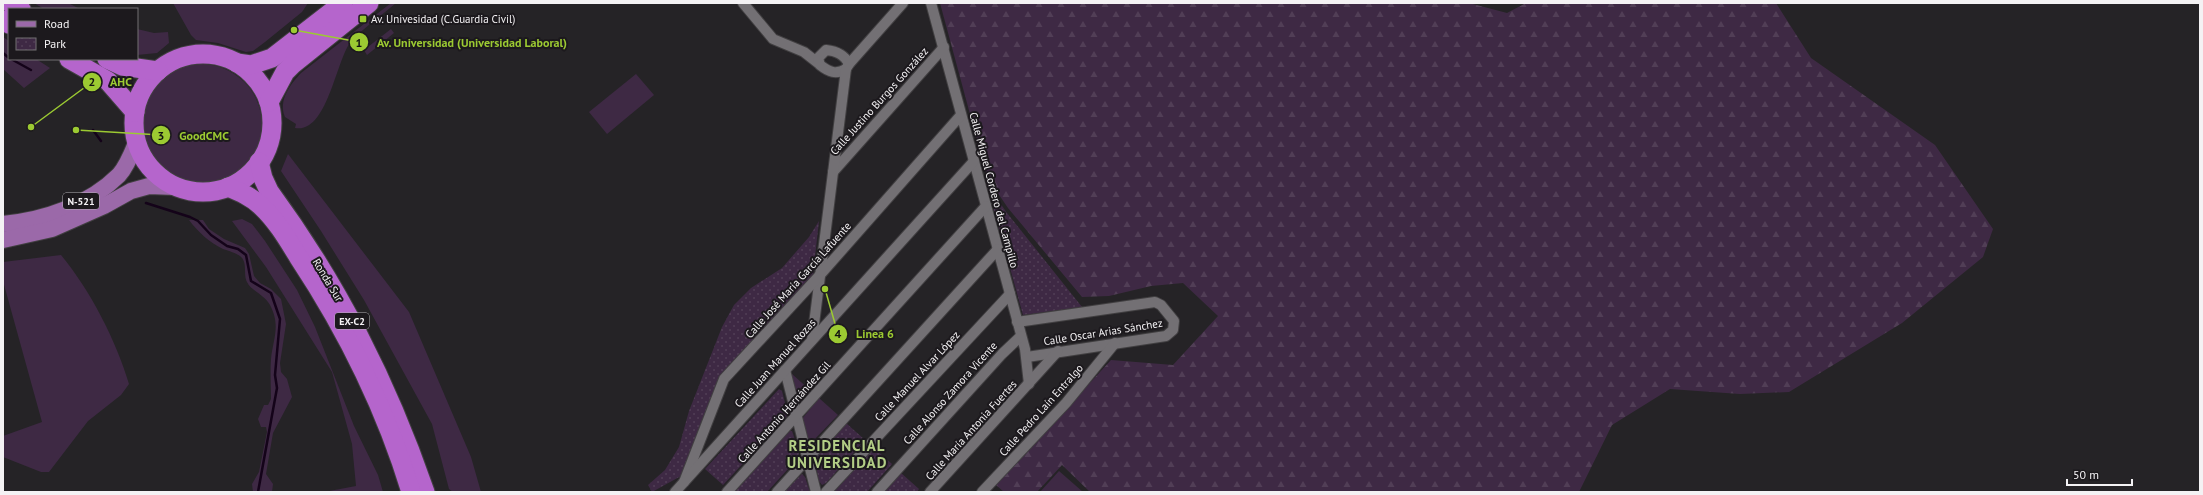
<svg xmlns="http://www.w3.org/2000/svg" width="2203" height="495" font-family="'PT Sans',sans-serif">
  <style>
    .grass { fill: #3e2944 }
    .forest { fill: url(#forest-firs) }
    .park { fill: url(#park-dots) }
    .lines { fill: none; stroke-linecap: round; stroke-linejoin: round }
    .stream { stroke: #140319; stroke-width: 2.5 }
    .street-casing { stroke: #413f41; stroke-width: 12 }
    .primary-casing { stroke: #413f41; stroke-width: 18 }
    .highway-casing { stroke: #413f41; stroke-width: 21 }
    .street { stroke: #737074; stroke-width: 10 }
    .primary { stroke: #9b69a9; stroke-width: 16 }
    .highway { stroke: #b565cc; stroke-width: 19 }
    .poi-dot { fill: #9cca32; stroke: #1c191d; stroke-width: 1.5 }
    .labels { text-anchor: middle; dominant-baseline: central; stroke-width: 4; stroke-linejoin: round; paint-order: stroke }
    .shield { fill: #1c191d; stroke: #b3b1b4; stroke-width: 1 }
    .shield-label { font-size: 10px; font-weight: bold; fill: #f4f2f4 }
    .poi-label { font-size: 11px; fill: #f4f2f4; stroke: #1c191d; text-anchor: start }
    .street-label { font-size: 11px; fill: #f4f2f4; stroke: #1c191d }
    .district-label { font-size: 15px; font-weight: bold; letter-spacing: 1px; fill: #b3ce86; stroke: #1c191d }
    .leader { fill: none; stroke: #9cca32; stroke-width: 1.5 }
    .callout-dot { fill: #9cca32; stroke: #1c191d; stroke-width: 1.5 }
    .mark-label { font-size: 12px; text-anchor: middle; font-weight: bold; fill: #111 }
    .callout-label { font-size: 12px; text-anchor: middle; font-weight: bold; fill: #9cca32; stroke: #1c191d; stroke-width: 4; stroke-linejoin: round; paint-order: stroke }
  </style>
  <defs>
    <pattern id="forest-firs" width="22" height="20" patternUnits="userSpaceOnUse"><rect width="22" height="20" fill="#3e2944"/><path d="M5 1l3.5 6h-7zM16 11l3.5 6h-7z" fill="#513e56"/></pattern>
    <pattern id="park-dots" width="8" height="8" patternUnits="userSpaceOnUse"><rect width="8" height="8" fill="#3e2944"/><path d="M2 2h.1M6 6h.1" fill="none" stroke="#513e56" stroke-width="1.8" stroke-linecap="round"/></pattern>
  </defs>
  <rect width="100%" height="100%" fill="#252326"/>
  <g class="grass">
    <polygon points="34,3 68,3 80,9 44,9"/>
    <polygon points="173,3 308,3 302,12 265,42 253,51 246,52 218,43 196,40 191,35"/>
    <path d="M391,3h5c-14,12 -31,24 -44,37 -16,18 -24,94 -57,88l1,-4 -11,-7c-7,-17 5,-32 16,-44z"/>
    <polygon points="137,29 154,33 168,32 169,43 157,53 137,55"/>
    <polygon points="391,29 394,33 367,55 364,50"/>
    <polygon points="3,37 9,41 9,59 36,59 50,68 24,88 3,69"/>
    <circle cx="201" cy="125" r="61"/>
    <polygon points="636,74 654,95 607,134 589,112"/>
    <polygon points="288,154 409,312 471,457 481,492 453,492 449,489 432,424 364,300 321,231 281,171"/>
    <polygon points="242,219 252,224 265,241 297,290 315,327 354,426 378,475 383,492 324,492 356,486 352,444 332,372 266,267 232,221"/>
    <path d="M189,220h14l6,9 15,10 21,9 4,6 5,22 6,7 11,6 10,10 5,25 -6,39 1,9 6,7 5,18 -19,36 -7,41 7,10 -1,8h-19l-1,-8 7,-12 8,-40 -1,-5h-5l-3,-8 6,-14h4l3,-6c0,-13 -1,-27 0,-40 2,-20 10,-33 -1,-54 -6,-11 -19,-14 -23,-23 -4,-8 1,-20 -7,-26 -4,-3 -11,-5 -17,-7 -14,-7 -25,-17 -34,-29z"/>
    <path d="M61,255c29,35 55,85 68,129l-8,11 -33,26 -39,51h-8l-38,-15v-21l39,-14 -39,-141v-19z"/>
    <polygon points="792,374 810,390 801,400 797,399 790,376"/>
    <polygon points="819,398 838,415 811,443 807,440 802,419"/>
    <polygon points="1059,471 1083,492 1040,492"/>
  </g>
  <polygon class="forest" points="940,3 1469,3 1507,13 1526,3 1776,3 1811,58 1935,145 1993,229 1983,257 1902,323 1789,392 1740,394 1670,389 1612,425 1579,492 1090,492 1062,465 1037,492 1004,492 996,485 1111,360 1173,365 1218,316 1183,283 1151,286 1109,296 1082,297 1008,208 987,177"/>
  <g class="park">
    <polygon points="986,181 989,182 995,196 1007,213 1082,307 1023,315"/>
    <polygon points="819,221 813,274 719,377 681,476 652,492 648,485 665,470 679,447 689,411 722,327 734,305 751,288 782,268 809,237"/>
    <polygon points="779,389 782,391 788,415 723,485 705,469"/>
    <polygon points="846,423 865,440 826,483 822,485 819,481 814,459"/>
    <polygon points="790,431 792,431 799,452 798,458 767,492 734,492"/>
    <polygon points="874,448 892,464 867,492 834,492"/>
    <polygon points="901,473 919,489 917,492 884,492"/>
    <polygon points="802,474 805,477 810,492 783,492"/>
  </g>
  <g class="lines">
    <g class="stream">
      <polyline points="3,53 9,58"/>
      <polyline points="11,59 31,70"/>
      <polyline points="93,130 101,141"/>
      <polyline points="146,203 190,217 198,221 211,235 227,246 238,249 246,255 251,281 271,293 280,319 275,375 277,388 258,492"/>
    </g>
    <defs>
      <g id="street">
        <polyline points="743,3 773,39 804,52 818,63"/>
        <polyline points="931,3 1025,349 1029,384"/>
        <path d="M846,69c-10,6 -17,3 -26,-4l-2,-7 8,-8c10,1 18,4 23,14"/>
        <polyline points="833,172 944,47"/>
        <polyline points="1017,322 1155,302 1161,305 1174,321 1173,330 1166,336 1027,357"/>
        <polyline points="812,340 846,69 849,64 903,3"/>
        <polyline points="785,370 816,492"/>
        <polyline points="684,482 724,379 820,275 961,115"/>
        <polyline points="675,492 974,161"/>
        <polyline points="727,492 986,206"/>
        <polyline points="777,492 998,249"/>
        <polyline points="826,492 1010,294"/>
        <polyline points="877,492 1002,354 1021,336"/>
        <polyline points="930,492 1058,351"/>
        <polyline points="982,492 1066,403 1115,343"/>
      </g>
      <g id="primary">
        <path d="M3,224c42,-4 86,-19 116,-49 8,-9 13,-22 17,-32"/>
        <polyline points="3,240 52,229 104,206 131,191 149,186 175,187"/>
      </g>
      <g id="highway">
        <polyline points="10,3 21,9"/>
        <polyline points="3,20 9,24"/>
        <circle cx="203" cy="123" r="69"/>
        <polyline points="69,59 108,81 135,112"/>
        <polyline points="107,59 122,66 158,71"/>
        <polyline points="237,63 251,65 272,58 343,3"/>
        <polyline points="269,102 285,72 293,64 369,3"/>
        <path d="M259,162l4,16 6,13c69,94 118,191 156,301"/>
        <path d="M228,187c12,5 24,10 33,19 16,15 27,34 38,52 47,71 87,152 112,234"/>
      </g>
    </defs>
    <use href="#street" class="street-casing"/>
    <use href="#primary" class="primary-casing"/>
    <use href="#highway" class="highway-casing"/>
    <use href="#street" class="street"/>
    <use href="#primary" class="primary"/>
    <use href="#highway" class="highway"/>
  </g>
  <rect class="poi-dot" x="359" y="15" width="8" height="8" rx="2"/>
  <g class="labels">
    <g class="shield">
      <rect x="63" y="193" width="36" height="16" rx="3"/>
      <rect x="335" y="313" width="34" height="16" rx="3"/>
    </g>
    <g class="shield-label">
      <text x="81" y="201">N-521</text>
      <text x="352" y="321">EX-C2</text>
    </g>
    <g class="poi-label">
      <text x="371" y="19">Av. Univesidad (C.Guardia Civil)</text>
    </g>
    <g class="street-label">
      <text transform="translate(879 101) rotate(-48)">Calle Justino Burgos González</text>
      <text transform="translate(994 190) rotate(75)">Calle Miguel Cordero del Campillo</text>
      <text transform="translate(328 280) rotate(59)">Ronda Sur</text>
      <text transform="translate(798 280) rotate(-48)">Calle José María García Lafuente</text>
      <text transform="translate(1103 332) rotate(-9)">Calle Oscar Arias Sánchez</text>
      <text transform="translate(775 363) rotate(-48)">Calle Juan Manuel Rozas</text>
      <text transform="translate(917 376) rotate(-47)">Calle Manuel Alvar López</text>
      <text transform="translate(950 393) rotate(-48)">Calle Alonso Zamora Vicente</text>
      <text transform="translate(1041 410) rotate(-48)">Calle Pedro Laín Entralgo</text>
      <text transform="translate(784 412) rotate(-48)">Calle Antonio Hernández Gil</text>
      <text transform="translate(971 430) rotate(-48)">Calle María Antonia Fuertes</text>
    </g>
    <g class="district-label">
      <text x="837" y="445">RESIDENCIAL<tspan x="837" dy="17">UNIVERSIDAD</tspan></text>
    </g>
  </g>
  <path class="leader" d="M294 30L359 42M31 127L92 82M76 130L161 135M825 289L838 334"/>
  <g class="callout-dot">
    <circle cx="294" cy="30" r="4"/>
    <circle cx="31" cy="127" r="4"/>
    <circle cx="76" cy="130" r="4"/>
    <circle cx="825" cy="289" r="4"/>
    <circle cx="359" cy="42" r="10"/>
    <circle cx="92" cy="82" r="10"/>
    <circle cx="161" cy="135" r="10"/>
    <circle cx="838" cy="334" r="10"/>
  </g>
  <g class="mark-label">
    <text x="359" y="47">1</text>
    <text x="92" y="86">2</text>
    <text x="161" y="140">3</text>
    <text x="838" y="338">4</text>
  </g>
  <g class="callout-label">
    <text x="472" y="47">Av. Universidad (Universidad Laboral)</text>
    <text x="121" y="86">AHC</text>
    <text x="204" y="140">GoodCMC</text>
    <text x="875" y="338">Linea 6</text>
  </g>
  <rect width="2203" height="495" fill="none" stroke="#f4f2f4" stroke-width="8"/>
  <rect x="8" y="8" width="130" height="52" fill="#1c191d" stroke="#727073"/>
  <rect x="16" y="21" width="20" height="6" fill="#9b69a9" stroke="#727073"/>
  <text x="44" y="28" font-size="12" fill="#f4f2f4">Road</text>
  <rect x="16" y="38" width="20" height="12" fill="url(#park-dots)" stroke="#727073"/>
  <text x="44" y="48" font-size="12" fill="#f4f2f4">Park</text>
  <path d="M2067 479v6h65v-6" fill="none" stroke="#f4f2f4" stroke-width="2"/>
  <text x="2073" y="479" font-size="12" fill="#f4f2f4" stroke="#1c191d" stroke-width="3" paint-order="stroke">50 m</text>
</svg>
